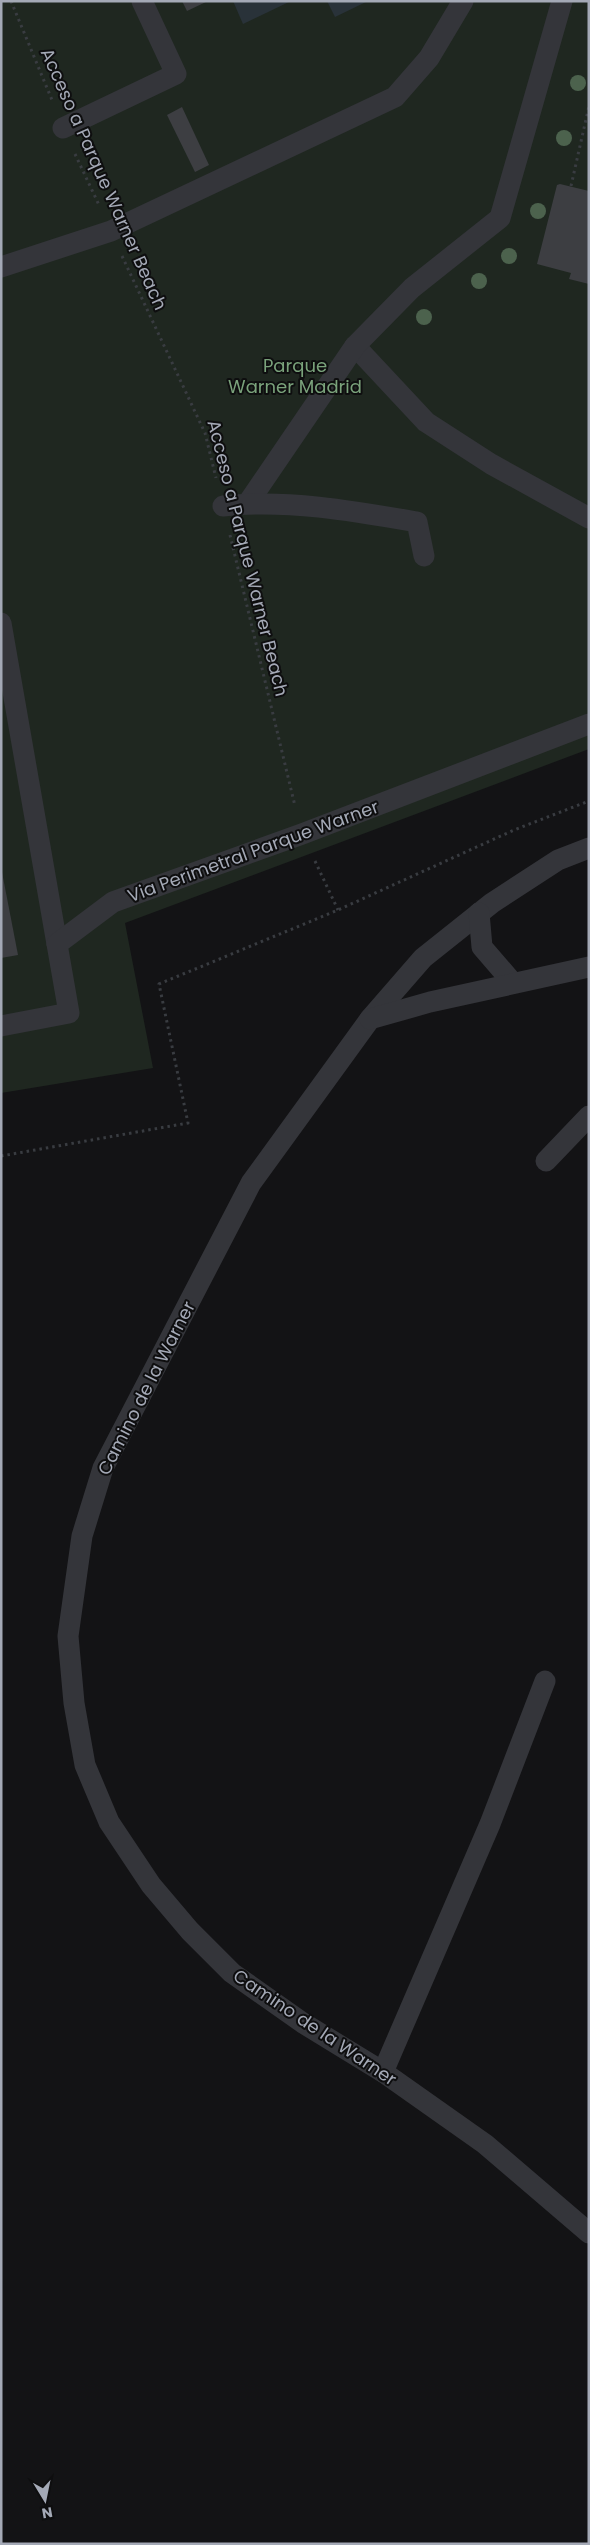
<svg xmlns="http://www.w3.org/2000/svg" width="590" height="2545" font-family="Poppins,sans-serif">
  <style>
    .green { fill: #1f2720 }
    .water { fill: #293239 }
    .building { fill: #3d3e42 }
    .lines { fill: none; stroke-linecap: round; stroke-linejoin: round }
    .path { stroke: #393c41; stroke-width: 3; stroke-dasharray: 2.5 4; stroke-linecap: butt }
    .lane { stroke: #34353a; stroke-width: 21 }
    .tree { fill: #4c624d }
    .labels { text-anchor: middle; dominant-baseline: central; stroke-width: 4; stroke-linejoin: round; paint-order: stroke }
    .street-label { font-size: 18px; fill: #a4a9b6; stroke: #0e0e0f }
    .park-label { font-size: 18px; fill: #7aa27b; stroke: #0e0e0f }
  </style>
  <rect width="100%" height="100%" fill="#131315"/>
  <polygon class="green" points="1,1 589,1 589,749 125,923 153,1068 1,1093"/>
  <g class="water">
    <polygon points="233,1 291,1 243,24"/>
    <polygon points="327,1 368,1 335,17"/>
  </g>
  <g class="building">
    <polygon points="182,1 208,1 187,11"/>
    <polygon points="182,107 209,165 195,172 167,115"/>
    <polygon points="560,184 589,191 589,284 569,279 571,273 537,264 557,185"/>
    <polygon points="1,867 18,955 1,958"/>
  </g>
  <g class="lines">
    <g class="path">
      <polyline points="11,1 52,100"/>
      <polyline points="75,154 99,205"/>
      <polyline points="571,186 589,106"/>
      <polyline points="122,256 205,433 216,478"/>
      <polyline points="230,535 295,806"/>
      <polyline points="315,861 338,910"/>
      <polyline points="1,1156 188,1123 159,984 338,910 514,830 589,801"/>
    </g>
    <g class="lane">
      <polyline points="63,128 176,74 142,1"/>
      <polyline points="1,267 111,231 395,97 429,58 463,1"/>
      <polyline points="355,346 426,422 491,464 589,518"/>
      <polyline points="248,503 355,346 412,288 500,218 562,1"/>
      <path d="M223,506c64,-7 131,5 194,16l7,34"/>
      <polyline points="1,623 57,944"/>
      <polyline points="589,848 558,860 492,903 423,958 370,1019 251,1183 103,1468 82,1536 68,1636 74,1703 85,1765 109,1822 151,1885 190,1931 232,1973 303,2023 383,2072 485,2144 589,2233"/>
      <polyline points="479,913 482,947 513,983"/>
      <polyline points="370,1019 430,1002 589,967"/>
      <polyline points="1,1026 69,1013 57,944 113,902 302,834 589,724"/>
      <polyline points="546,1161 589,1116"/>
      <polyline points="383,2072 490,1824 545,1681"/>
    </g>
  </g>
  <g class="tree">
    <circle cx="578" cy="83" r="8"/>
    <circle cx="564" cy="138" r="8"/>
    <circle cx="538" cy="211" r="8"/>
    <circle cx="509" cy="256" r="8"/>
    <circle cx="479" cy="281" r="8"/>
    <circle cx="424" cy="317" r="8"/>
  </g>
  <g class="labels">
    <g class="street-label">
      <text transform="translate(104 179) rotate(66)">Acceso a Parque Warner Beach</text>
      <text transform="translate(248 558) rotate(76)">Acceso a Parque Warner Beach</text>
      <text transform="translate(253 851) rotate(-20)">Via Perimetral Parque Warner</text>
      <text transform="translate(146 1388) rotate(-63)">Camino de la Warner</text>
      <text transform="translate(315 2027) rotate(34)">Camino de la Warner</text>
    </g>
    <g class="park-label">
      <text x="295" y="365">Parque<tspan x="295" dy="21">Warner Madrid</tspan></text>
    </g>
  </g>
  <rect width="590" height="2545" fill="none" stroke="#a4a9b6" stroke-width="5"/>
  <g transform="translate(45 2500) rotate(170)" stroke="#0e0e0f" stroke-width="4" paint-order="stroke">
  <path d="M0-4L9 19L0 12L-9 19Z" fill="#a4a9b6"/>
  <text y="-8" font-size="14" font-weight="bold" text-anchor="middle" fill="#a4a9b6">N</text>
  </g>
</svg>
